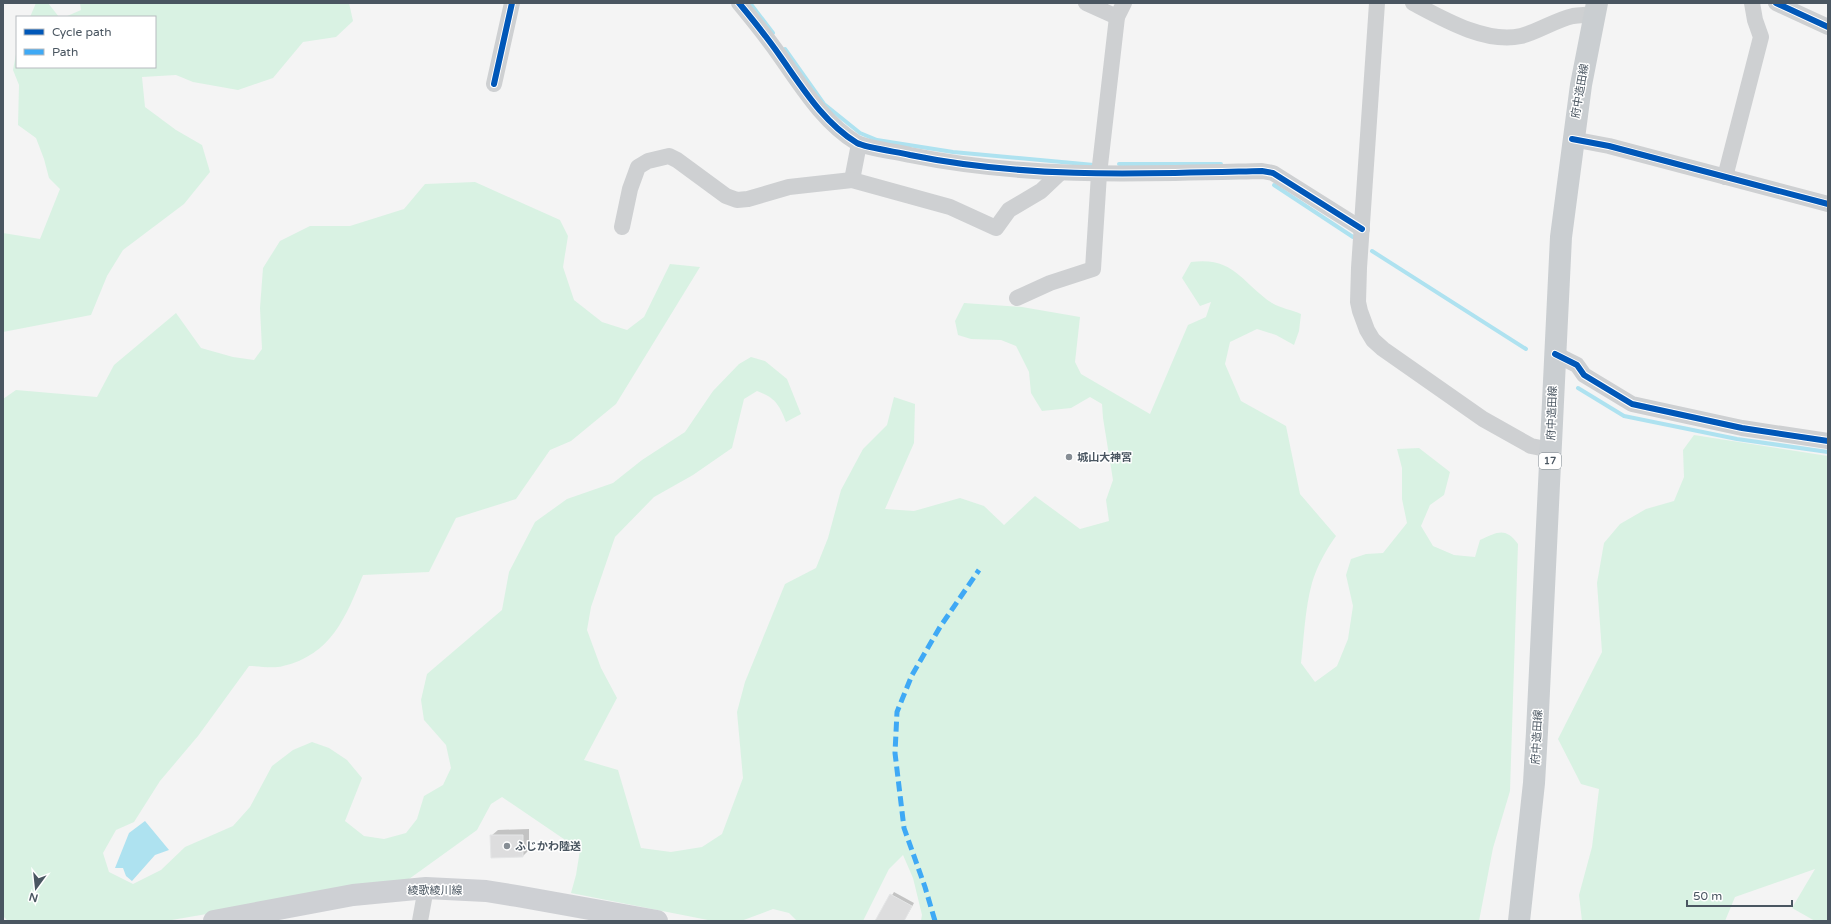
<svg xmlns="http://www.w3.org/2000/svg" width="1831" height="924" font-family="'Varela Round','Noto Sans JP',sans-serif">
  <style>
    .green { fill: #d9f2e3 }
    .water { fill: #aee2f0 }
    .shadow { fill: #0003 }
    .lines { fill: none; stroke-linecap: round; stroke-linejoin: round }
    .stream { stroke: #aee2f0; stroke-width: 4 }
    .building { fill: #ddddde; stroke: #e5e6e7 }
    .minor { stroke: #ced0d2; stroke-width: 16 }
    .secondary { stroke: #ced0d4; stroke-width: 22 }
    .primary { stroke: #caced1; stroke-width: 22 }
    .quiet { stroke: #3fa9f5; stroke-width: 5; stroke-dasharray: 10 5; stroke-linecap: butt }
    .cycleway-casing { stroke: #fff; stroke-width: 8 }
    .cycleway { stroke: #0057b8; stroke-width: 6 }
    .poi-dot { fill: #868d94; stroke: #fff; stroke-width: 1.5 }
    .labels { text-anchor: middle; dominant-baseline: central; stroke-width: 3; stroke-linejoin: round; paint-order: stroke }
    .shield { fill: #fff; stroke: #808990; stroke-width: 1 }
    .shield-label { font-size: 10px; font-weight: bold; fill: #4a5661 }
    .street-label { font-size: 11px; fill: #4a5661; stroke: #fff }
    .poi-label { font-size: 11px; font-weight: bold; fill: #4a5661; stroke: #fff; text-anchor: start }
  </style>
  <rect width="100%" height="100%" fill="#f4f4f4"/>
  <g class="green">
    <polygon points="36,3 48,3 59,17 30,17"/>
    <polygon points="80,3 349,3 353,21 336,37 303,42 273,78 238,90 193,82 176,75 142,77 145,107 176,130 202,145 210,172 184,204 123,250 107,276 91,315 3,332 3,233 40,239 60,189 49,178 44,159 36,138 18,125 19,85 13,70 16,54 17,67 155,67 155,17 65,17 81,10"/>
    <path d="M475,182l85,38 8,16 -5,31 11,33 28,22 25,8 17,-13 26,-53 30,3 -84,137 -45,37 -21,9 -34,49 -60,19 -27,54 -66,3c-17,42 -32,80 -80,91 -10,3 -23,0 -34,0l-51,70 -38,45 -26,41 -18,8 -13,23 6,19 24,12 28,-14 24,-23 48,-21 17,-19 22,-41 21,-16 19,-8 17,6 18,12 15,18 -17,43 19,15 20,3 22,-6 11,-14 7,-23 19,-11 8,-17 -5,-23 -22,-25 -3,-20 6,-26 75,-64 7,-38 26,-50 32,-23 46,-16 29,-23 43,-28 28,-41 26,-27 12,-7 14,4 22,18 14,35 -15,8c-7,-18 -11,-24 -29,-31l-13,8 -12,49 -39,27 -39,22 -39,40 -24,70 -4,23 14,38 16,30 -33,62 34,10 23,78 30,4 31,-5 20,-13 21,-56 -6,-66 8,-30 40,-98 31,-16 12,-30 13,-48 22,-41 24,-24 7,-28 21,7 -1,39 -29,66 29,2 46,-13 24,8 20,19 31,-29 45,33 29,-8 -3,-21 7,-20 -10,-62 -1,-14 -12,-7 -19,11 -29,3 -11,-18 -2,-21 -13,-26 -15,-6 -30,-1 -13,-4 -3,-14 9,-18 58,4 58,10 -5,45 6,12 69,40 38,-89 18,-8 5,-15 -11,4 -18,-28 9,-16c43,-6 51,21 81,41 8,5 20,7 29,11l-2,17 -5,14 -18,-10 -19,-6 -27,13 -5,22 16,37 45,25 14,68 36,42c-10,14 -19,30 -24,47 -7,25 -8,54 -11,80l14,19 22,-16 11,-27 5,-33 -7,-31 5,-16 15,-5 17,-1 24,-30 -5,-24v-31l-5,-19 22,-1 31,24 -6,23 -14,10 -9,21 12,20 21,9 21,2 5,-17c18,-8 25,-13 38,4l-8,247 -17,57 -14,73h-558l1,-6 -9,-37 -10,-23 -14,14 -26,52h-66l-8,-8 -16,-4 -32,12h-28l-142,-28 5,-18 4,-25 -78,-53 -11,7 -14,26 -68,49 -243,42h-158l-5,-5v-517l13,-9 81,7 17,-32 62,-52 25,35 32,9 21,3 8,-11 -2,-41 3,-40 17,-27 30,-15h40l54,-17 21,-25z"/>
    <polygon points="1694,435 1828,456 1828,921 1815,921 1792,908 1815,869 1735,897 1725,921 1582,921 1579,895 1592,847 1599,789 1581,784 1558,739 1602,652 1597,583 1604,543 1620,524 1646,509 1674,501 1684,477 1683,450"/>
  </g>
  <polygon class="water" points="145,821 169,850 155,855 132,881 126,876 123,868 115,868 129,833"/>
  <g class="shadow">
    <polygon points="529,829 529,850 523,856 491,836 498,830"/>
    <polygon points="894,892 914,903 904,921 876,921"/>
  </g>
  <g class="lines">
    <g class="stream">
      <polyline points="750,3 773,33"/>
      <polyline points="785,49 824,104 860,133 877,140 953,152 1094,165"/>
      <polyline points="1119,164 1221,164"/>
      <polyline points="1274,185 1353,237"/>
      <polyline points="1372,251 1526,349"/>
      <polyline points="1578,388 1624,416 1737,439 1828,452"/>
    </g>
  </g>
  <g class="building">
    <polygon points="490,835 523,835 523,857 491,858"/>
    <polygon points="890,894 912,906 904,921 875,921"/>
  </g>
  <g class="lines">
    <g class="minor">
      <path d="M739,3c14,17 28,34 41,53 22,31 43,66 77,87 10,5 41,9 53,12 117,24 234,19 352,16l11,2 89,56"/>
      <polyline points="1086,3 1117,17"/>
      <polyline points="1377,3 1359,268 1358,302 1360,311 1367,330 1373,340 1383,349 1483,419 1531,446 1551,450"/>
      <path d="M1413,3c30,16 73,41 108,33 17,-4 34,-16 52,-20 7,-1 14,-1 21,-2"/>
      <polyline points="1776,3 1828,27"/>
      <polyline points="494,84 512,3"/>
      <polyline points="1572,139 1609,146 1828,204"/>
      <polyline points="1725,177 1761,37 1755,20 1752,3"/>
      <polyline points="852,180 859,144"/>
      <polyline points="622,227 630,189 638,167 648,161 669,156 677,160 726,196 737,200 748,199 789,187 852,180 950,207 996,228 1009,210 1041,191 1060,173"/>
      <polyline points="1017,298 1050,283 1093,269 1099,174 1117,17 1124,3"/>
      <polyline points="1555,354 1577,365 1584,375 1632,404 1742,428 1828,441"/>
      <polyline points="420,921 426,888"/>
    </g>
    <polyline class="secondary" points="214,921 353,895 426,888 486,891 517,896 657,921"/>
    <polyline class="primary" points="1519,921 1534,783 1537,732 1561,237 1581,85 1597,3"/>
    <polyline class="quiet" points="935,921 925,887 904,828 895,753 897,712 912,675 940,627 979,570"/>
    <defs>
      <g id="cycleway">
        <path d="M739,3c14,17 28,34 41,53 22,31 43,66 77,87 10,5 41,9 53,12 117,24 234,19 352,16l11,2 89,56"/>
        <polyline points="1776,3 1828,27"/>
        <polyline points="494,84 512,3"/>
        <polyline points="1572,139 1609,146 1828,204"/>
        <polyline points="1555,354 1577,365 1584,375 1632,404 1742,428 1828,441"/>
      </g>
    </defs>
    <use href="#cycleway" class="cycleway-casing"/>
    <use href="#cycleway" class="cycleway"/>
  </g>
  <g class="poi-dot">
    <circle cx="1069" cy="457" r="4"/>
    <circle cx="507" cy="846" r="4"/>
  </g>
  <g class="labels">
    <rect class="shield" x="1539" y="453" width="22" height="16" rx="3"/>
    <g class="shield-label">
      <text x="1550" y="461">17</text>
    </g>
    <g class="street-label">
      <text transform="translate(1580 91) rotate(-80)">府中造田線</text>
      <text transform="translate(1552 413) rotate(-88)">府中造田線</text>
      <text transform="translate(1537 737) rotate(-87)">府中造田線</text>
      <text x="435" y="890">綾歌綾川線</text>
    </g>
    <g class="poi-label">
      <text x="1077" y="457">城山大神宮</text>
      <text x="515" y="846">ふじかわ陸送</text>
    </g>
  </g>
  <rect width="1831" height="924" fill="none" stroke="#4a5661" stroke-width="8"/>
  <rect x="16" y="16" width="140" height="52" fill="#ffffff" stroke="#b7bbc0"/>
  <rect x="24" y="29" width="20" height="6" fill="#0057b8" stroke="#b7bbc0"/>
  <text x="52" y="36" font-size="12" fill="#4a5661">Cycle path</text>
  <rect x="24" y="49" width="20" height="6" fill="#3fa9f5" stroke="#b7bbc0"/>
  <text x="52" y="56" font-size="12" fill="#4a5661">Path</text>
  <g transform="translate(36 888) rotate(195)" stroke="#ffffff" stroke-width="3" paint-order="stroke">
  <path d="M0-3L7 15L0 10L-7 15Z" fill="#4a5661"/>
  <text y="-6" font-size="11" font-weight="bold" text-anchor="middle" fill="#4a5661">N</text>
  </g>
  <path d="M1687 900v6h105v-6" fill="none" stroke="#4a5661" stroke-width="2"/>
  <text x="1693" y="900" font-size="12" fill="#4a5661" stroke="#ffffff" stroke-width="3" paint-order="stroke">50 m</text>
</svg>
